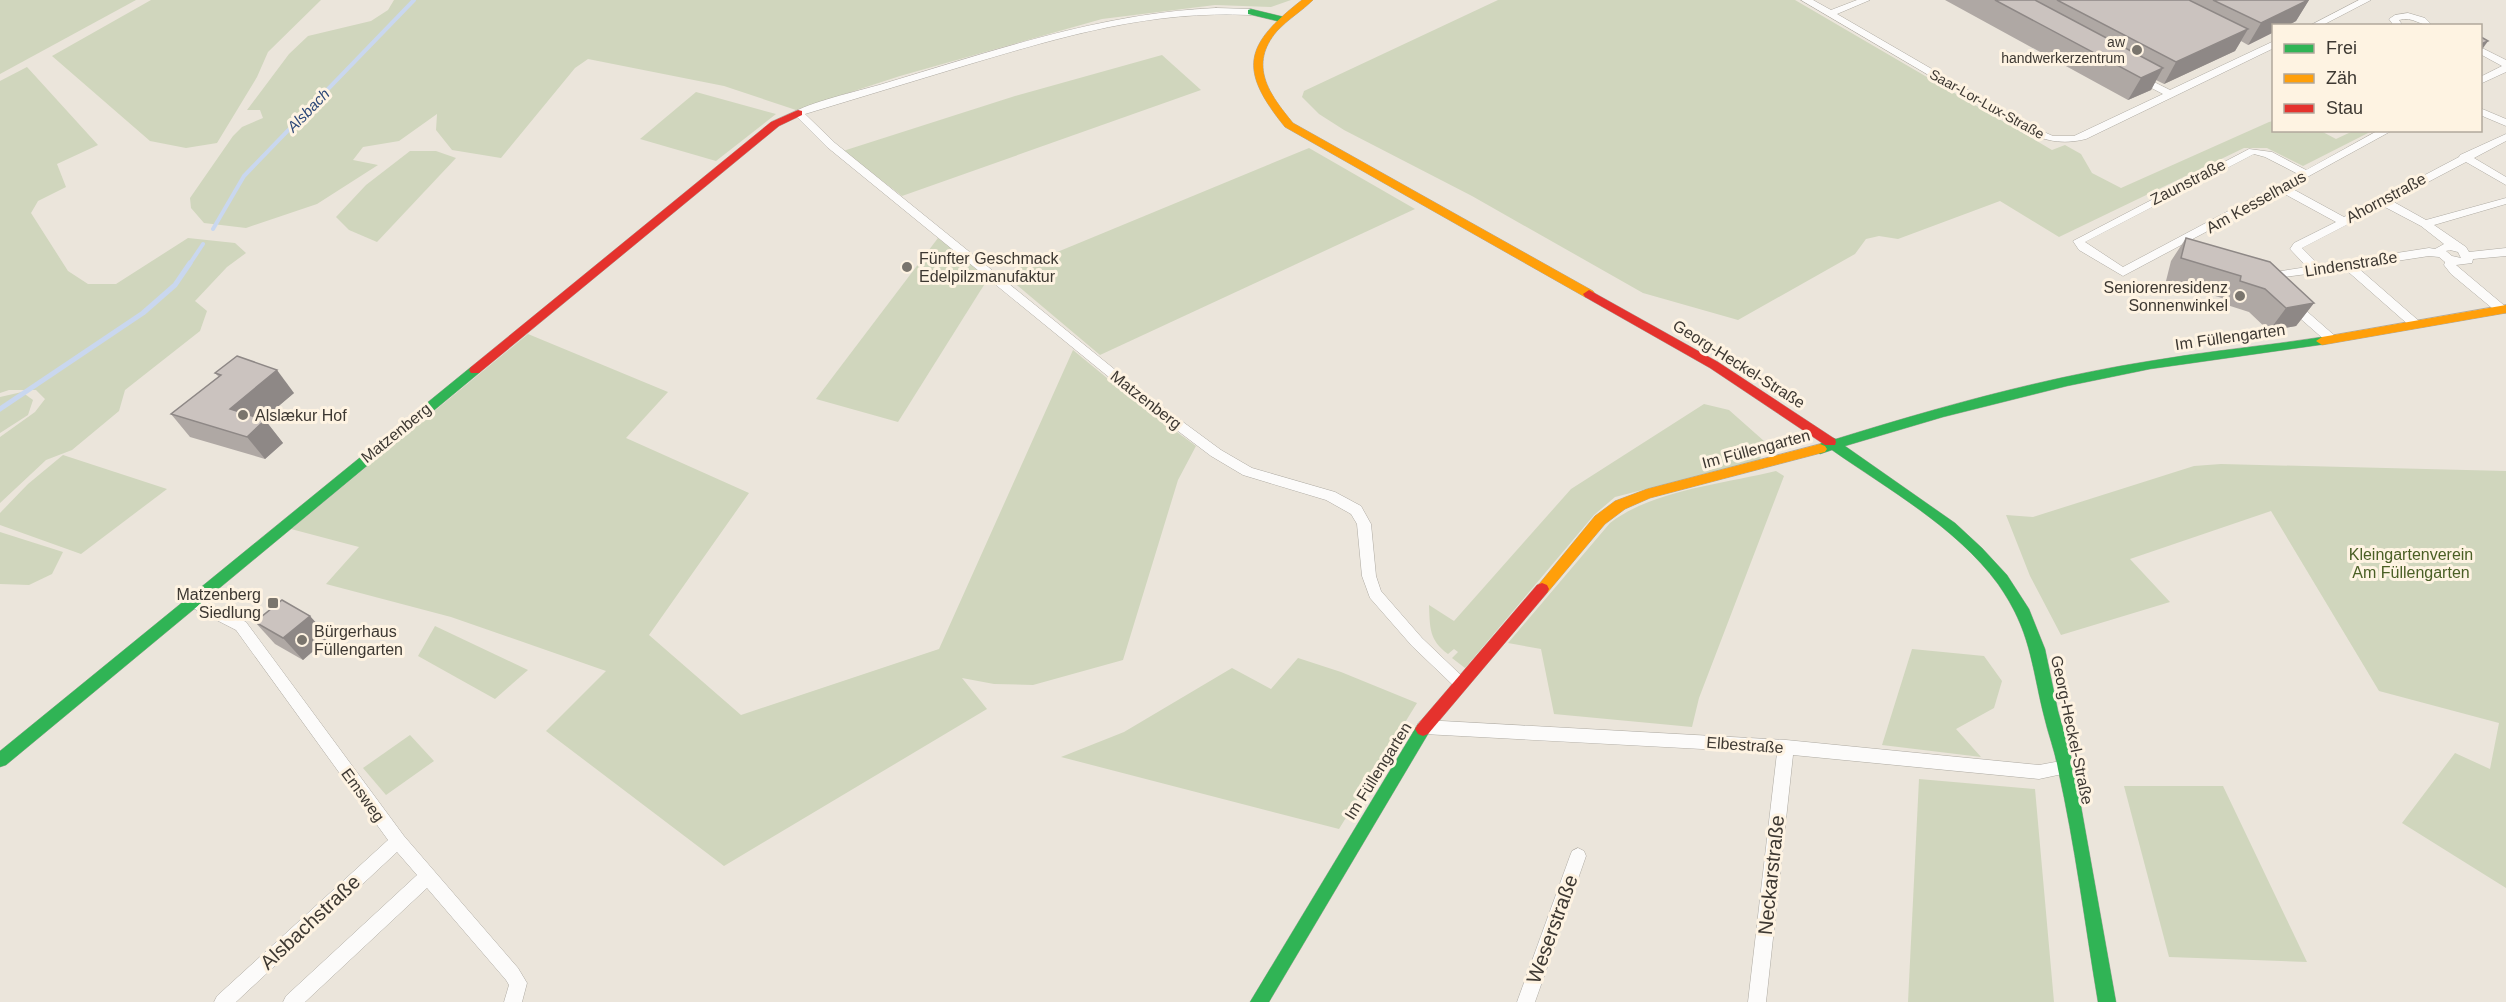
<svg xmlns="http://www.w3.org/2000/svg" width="2506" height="1002" font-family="Helvetica,sans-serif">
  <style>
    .green { fill: #d0d6bd }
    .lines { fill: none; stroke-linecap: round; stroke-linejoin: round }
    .stream-far1 { stroke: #c9d7ef; stroke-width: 4 }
    .stream { stroke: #c9d7ef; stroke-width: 5 }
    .street-casing { stroke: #aeaaa2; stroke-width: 1 }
    .fast-casing { stroke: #aeaaa2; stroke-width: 1 }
    .slow-casing { stroke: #aeaaa2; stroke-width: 1 }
    .jam-casing { stroke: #aeaaa2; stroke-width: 1 }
    .street { fill: #fcfbfa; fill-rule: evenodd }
    .fast { fill: #30b455; fill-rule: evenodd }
    .slow { fill: #ff9f0a; fill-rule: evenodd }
    .jam { fill: #e5322d; fill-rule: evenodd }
    .wall { fill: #afa8a4 }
    .shaded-wall { fill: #8e8886 }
    .building { fill: #cbc3bf; stroke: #8e8886; stroke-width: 1.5 }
    .poi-dot { fill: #7a756d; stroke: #fef3e2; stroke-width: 2 }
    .labels { text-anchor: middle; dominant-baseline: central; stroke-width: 6; stroke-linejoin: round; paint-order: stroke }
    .far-poi-label { font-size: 14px; fill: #3d3832; stroke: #fef3e2; text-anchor: end }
    .far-street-label { font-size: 14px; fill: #3d3832; stroke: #fef3e2 }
    .far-water-label { font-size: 15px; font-style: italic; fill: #2c4777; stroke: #fef3e2 }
    .street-label { font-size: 16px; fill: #3d3832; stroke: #fef3e2 }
    .poi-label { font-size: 16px; fill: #3d3832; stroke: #fef3e2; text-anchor: start }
    .park-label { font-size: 16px; fill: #4a5f25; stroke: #fef3e2 }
    .near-street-label { font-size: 20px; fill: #3d3832; stroke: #fef3e2 }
  </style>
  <rect width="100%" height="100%" fill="#ebe5db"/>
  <g class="green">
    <polygon points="0,0 136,0 0,74"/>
    <polygon points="151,0 321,0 268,52 257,77 217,143 186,148 150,141 52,56"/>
    <polygon points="394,0 1291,0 1271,7 1215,5 1102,19 900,76 796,110 724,86 588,59 575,68 501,158 452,150 436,130 437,114 399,141 363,147 353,160 378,165 317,204 246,228 204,223 191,208 190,198 233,136 242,127 263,118 260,110 247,110 289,54 308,36 371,21 388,10"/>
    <polygon points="1498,0 1795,0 2052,150 2065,145 2081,154 2092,173 2121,188 2269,122 2273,121 2274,130 2321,131 2336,139 2353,131 2372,131 2303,166 2267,148 2244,148 2059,237 2000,201 1898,239 1879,236 1866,239 1855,254 1738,320 1643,293 1472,196 1344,130 1319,114 1302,97 1304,91"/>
    <polygon points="1162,55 1201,90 902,196 843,151 1015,96"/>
    <polygon points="27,67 98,145 57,164 66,187 38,201 31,213 68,271 88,284 116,284 188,238 235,243 246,253 227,267 195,301 207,311 200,331 125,390 119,411 72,450 46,460 0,503 0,437 35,412 45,399 36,390 9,390 0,393 0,81"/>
    <polygon points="696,92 776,114 716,161 640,139"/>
    <polygon points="1309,148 1415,209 1100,355 1004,274"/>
    <polygon points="410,151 436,151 456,158 377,242 349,230 336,217 366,185"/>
    <polygon points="938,238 989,277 898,422 816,399"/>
    <polygon points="528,334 668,392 626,438 749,493 649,635 741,715 939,649 1073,350 1136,402 1196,446 1178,480 1123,660 1033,685 994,684 962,678 987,709 724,866 546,731 606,671 451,617 326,584 359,547 291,529"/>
    <polygon points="22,392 33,400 28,415 0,433 0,397"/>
    <path d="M1704,404l25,6 35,31 -4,19 -145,37 -21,18 -129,153 -13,-10 6,-6 -4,-3 -6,5c-19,-14 -18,-26 -19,-49l25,16 117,-132z"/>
    <polygon points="63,455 167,489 81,554 0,525 0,513 28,484"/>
    <polygon points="2221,464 2506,471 2506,888 2402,823 2455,753 2490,769 2499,723 2379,691 2271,511 2130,559 2170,602 2061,635 2030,576 2006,515 2033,517 2194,466"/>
    <path d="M1776,471l8,5 -85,222 -7,29 -138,-13 -13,-65 -33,-6 102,-120c43,-33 113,-39 166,-52z"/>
    <polygon points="0,532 63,552 52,574 29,585 0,584"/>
    <polygon points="435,626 528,670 495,699 418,656"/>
    <polygon points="1912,649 1984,656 2002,681 1994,708 1956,729 1981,757 1882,745"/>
    <polygon points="1298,658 1341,672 1417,703 1339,829 1061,757 1124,732 1232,668 1271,689"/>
    <polygon points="410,735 434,761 386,795 363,768"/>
    <polygon points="1919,779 2035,789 2054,1002 1908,1002"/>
    <polygon points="2124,786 2223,786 2307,962 2169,957"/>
  </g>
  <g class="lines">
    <g class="stream-far1">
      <polyline points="213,229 244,176 414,0"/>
      <polyline points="189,265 203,244"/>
    </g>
    <polyline class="stream" points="0,409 143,313 175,285 190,263"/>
    <defs>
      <g id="street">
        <path d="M1801,0h12l18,10 26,-10h13l-33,14 193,112 23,10h21l89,-42 -29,-15v-4h6l30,15 104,-49v7l-188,91c-24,6 -42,2 -64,-9z"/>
        <polygon points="2359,0 2371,0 2321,26 2309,26"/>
        <path d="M1216,8l35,1 5,3 -5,3c-99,-5 -187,21 -281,49 -55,17 -110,33 -165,50l30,29 310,251 76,56 31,18 83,24 26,14 10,18 5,52 5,15 41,47 44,42 3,4 -3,4 -5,2 -5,-2 -44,-42 -42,-48 -8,-22 -5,-52 -6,-10 -25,-14 -83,-25 -32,-19 -74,-56 -310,-253 -34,-34c11,-9 68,-23 86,-28 111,-33 221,-72 337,-77z"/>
        <path d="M2408,13l17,5 8,8c-13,0 -20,-10 -34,-6l4,6h-9l-5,-7 6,-4z"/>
        <polygon points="2480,47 2506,60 2506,72 2480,84 2480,77 2502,66 2480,54"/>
        <polygon points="2480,108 2506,119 2506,126 2480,115"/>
        <path d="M2379,130h14l-104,57 55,30 32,-16 1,-3 6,-1 76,-40 1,-2 46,-21v7l-32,17 32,19v8l-40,-23 -74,39 34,19 80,-22v6l-72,21 32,22 3,5 37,-4v8l-33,3 -1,4 -16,2 50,42v6h-8l-47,-39 -7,-9 1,-3 -6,-5 -10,-1 -72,11 62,54 2,3 -2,3h-8l-66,-58 -83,11 -2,-3 2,-3 45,-7 -17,-18 4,-6 42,-21 -55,-30 -158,84 -44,-26 -6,-9 176,-92 23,3 34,18zM2254,154l11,3 33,17 -175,93 -38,-25zM2383,206l38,20 23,18 -9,5 -6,-1 -110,17 -17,-17zM2450,250l8,2 3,6 -9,-2 -6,-5z"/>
        <polygon points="2290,299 2294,300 2335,336 2337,339 2335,342 2327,342 2286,306 2284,303 2286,300"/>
        <polygon points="192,595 246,622 404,836 518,968 527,983 522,1002 504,1002 509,985 506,980 427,888 305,1002 283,1002 286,996 417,875 397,852 236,1002 214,1002 217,996 388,840 236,630 187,605 185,601 187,597"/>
        <polygon points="1424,720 1786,740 2039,765 2066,760 2072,762 2074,767 2072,772 2039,779 1793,755 1766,1002 1748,1002 1777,753 1424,734 1419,732 1416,727 1419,722"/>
        <polygon points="1578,848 1584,851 1586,856 1535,1002 1517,1002 1570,856 1572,851"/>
      </g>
      <g id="fast">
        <polygon points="1251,9 1284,17 1286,19 1281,22 1248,14 1248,10"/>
        <path d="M2322,337l4,1 2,3 -2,3 -176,25 -83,17 -124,31 -98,29 110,77 27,25 25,27 22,34 16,40 13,62 16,56 42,235h-18c-13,-78 -23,-157 -40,-233 -3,-18 -10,-35 -14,-53 -13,-52 -13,-85 -46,-132 -42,-57 -109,-94 -166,-134l-12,4 -7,-5 17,-12 6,2c103,-32 207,-61 314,-78 57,-10 115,-15 172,-24z"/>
        <polygon points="475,366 481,370 479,373 6,765 0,767 0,751 471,367"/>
        <polygon points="1423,722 1428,724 1431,729 1428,734 1269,1002 1250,1002 1418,724"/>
      </g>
      <g id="slow">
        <path d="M1302,0h11c-11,11 -25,19 -36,31 -29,34 -8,63 16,92l300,168 2,3 -2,3h-8l-300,-170c-47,-58 -41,-82 17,-127z"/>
        <polygon points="2506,305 2506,313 2322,345 2316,341 2322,337"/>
        <polygon points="1820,444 1825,446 1827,449 1825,452 1650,498 1625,509 1605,524 1547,593 1537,593 1535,589 1595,516 1615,501 1647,489"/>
      </g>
      <g id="jam">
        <polygon points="798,110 802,111 802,115 779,126 479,373 471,373 469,370 471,367 771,122"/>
        <polygon points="1589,290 1718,362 1835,439 1836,442 1835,445 1825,445 1710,368 1585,297 1583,294"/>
        <polygon points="1542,583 1547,585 1549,589 1547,593 1428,734 1423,736 1418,734 1415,729 1418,724 1537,585"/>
      </g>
    </defs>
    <use href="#street" class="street-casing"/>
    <use href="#fast" class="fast-casing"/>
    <use href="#slow" class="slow-casing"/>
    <use href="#jam" class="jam-casing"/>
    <use href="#street" class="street"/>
    <use href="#fast" class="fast"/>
    <use href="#slow" class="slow"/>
    <use href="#jam" class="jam"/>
  </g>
  <g class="wall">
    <polygon points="1945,0 2309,0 2296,21 2287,26 2274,26 2274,32 2248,45 2241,41 2235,51 2164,84 2156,80 2151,90 2128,100"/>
    <polygon points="2186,238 2314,303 2296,326 2269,331 2249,312 2224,304 2225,299 2166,281 2171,261"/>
    <polygon points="215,373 294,393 263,419 265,420 283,443 265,459 190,437 171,414 219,377"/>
    <polygon points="255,622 329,637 303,660 275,644"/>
  </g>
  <g class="shaded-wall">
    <polygon points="2308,0 2309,0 2296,21 2287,26 2274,26 2274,32 2248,45 2261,23"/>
    <polygon points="2248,29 2235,51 2164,84 2176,62"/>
    <polygon points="2488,41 2481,51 2481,44"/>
    <polygon points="2163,68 2151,90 2128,100 2141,78"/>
    <polygon points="2314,303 2296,326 2269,331 2286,308"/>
    <polygon points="277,370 294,393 248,432 230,409"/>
    <polygon points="265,420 283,443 265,459 247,437"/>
    <polygon points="310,616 329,637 303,660 283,638"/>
  </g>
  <g class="building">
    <polygon points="1995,0 2035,0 2163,68 2141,78"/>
    <polygon points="2057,0 2189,0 2248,29 2176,62"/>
    <polygon points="2213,0 2308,0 2261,23"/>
    <polygon points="2481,37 2488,41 2481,44"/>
    <polygon points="2186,238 2270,262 2314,303 2286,308 2265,289 2240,281 2241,276 2181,258"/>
    <polygon points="237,356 277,370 230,409 265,420 247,437 171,414 221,375 215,373"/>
    <polygon points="282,600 310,616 283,638 255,622"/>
  </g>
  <g class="poi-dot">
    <circle cx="2137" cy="50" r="6"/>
    <circle cx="907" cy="267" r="6"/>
    <circle cx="2240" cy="296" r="6"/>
    <circle cx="243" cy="415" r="6"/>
    <rect x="267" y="597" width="12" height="12" rx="3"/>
    <circle cx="302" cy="640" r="6"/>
  </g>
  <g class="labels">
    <g class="far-poi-label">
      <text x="2125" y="42">aw<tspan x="2125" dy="16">handwerkerzentrum</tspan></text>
    </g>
    <g class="far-street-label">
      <text transform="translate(1987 104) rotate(29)">Saar-Lor-Lux-Straße</text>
    </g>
    <g class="far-water-label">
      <text transform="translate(308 110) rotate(-46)">Alsbach</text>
    </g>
    <g class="street-label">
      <text transform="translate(2188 182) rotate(-27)">Zaunstraße</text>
      <text transform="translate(2386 198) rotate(-28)">Ahornstraße</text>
      <text transform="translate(2256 202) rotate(-29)">Am Kesselhaus</text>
      <text transform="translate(2351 264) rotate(-9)">Lindenstraße</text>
      <text transform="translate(2230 337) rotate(-8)">Im Füllengarten</text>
      <text transform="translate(1739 364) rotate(32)">Georg-Heckel-Straße</text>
      <text transform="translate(1146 400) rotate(38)">Matzenberg</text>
      <text transform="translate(396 433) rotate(-39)">Matzenberg</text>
      <text transform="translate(1756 449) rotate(-15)">Im Füllengarten</text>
      <text transform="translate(2072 730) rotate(78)">Georg-Heckel-Straße</text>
      <text transform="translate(1745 745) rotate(4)">Elbestraße</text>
      <text transform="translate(1378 771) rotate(-58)">Im Füllengarten</text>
      <text transform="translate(363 795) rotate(54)">Emsweg</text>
    </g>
    <g class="poi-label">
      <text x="919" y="258">Fünfter Geschmack<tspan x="919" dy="18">Edelpilzmanufaktur</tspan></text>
      <text x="2228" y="287" text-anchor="end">Seniorenresidenz<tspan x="2228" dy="18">Sonnenwinkel</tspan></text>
      <text x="255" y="415">Alslækur Hof</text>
      <text x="261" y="594" text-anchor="end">Matzenberg<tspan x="261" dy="18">Siedlung</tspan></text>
      <text x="314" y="631">Bürgerhaus<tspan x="314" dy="18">Füllengarten</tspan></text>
    </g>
    <g class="park-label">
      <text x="2411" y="554">Kleingartenverein<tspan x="2411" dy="18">Am Füllengarten</tspan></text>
    </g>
    <g class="near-street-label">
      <text transform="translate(1771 875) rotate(-84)">Neckarstraße</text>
      <text transform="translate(310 922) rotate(-43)">Alsbachstraße</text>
      <text transform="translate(1552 929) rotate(-70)">Weserstraße</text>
    </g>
  </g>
  <rect x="2272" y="24" width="210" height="108" fill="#fef3e2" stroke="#b1a89c" stroke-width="1.5"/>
  <rect x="2284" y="44" width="30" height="9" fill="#30b455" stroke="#b1a89c" stroke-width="1.5"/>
  <text x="2326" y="54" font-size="18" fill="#3d3832">Frei</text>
  <rect x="2284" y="74" width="30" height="9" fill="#ff9f0a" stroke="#b1a89c" stroke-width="1.5"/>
  <text x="2326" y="84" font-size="18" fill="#3d3832">Zäh</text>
  <rect x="2284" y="104" width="30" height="9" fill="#e5322d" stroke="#b1a89c" stroke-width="1.5"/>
  <text x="2326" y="114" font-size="18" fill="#3d3832">Stau</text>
</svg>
